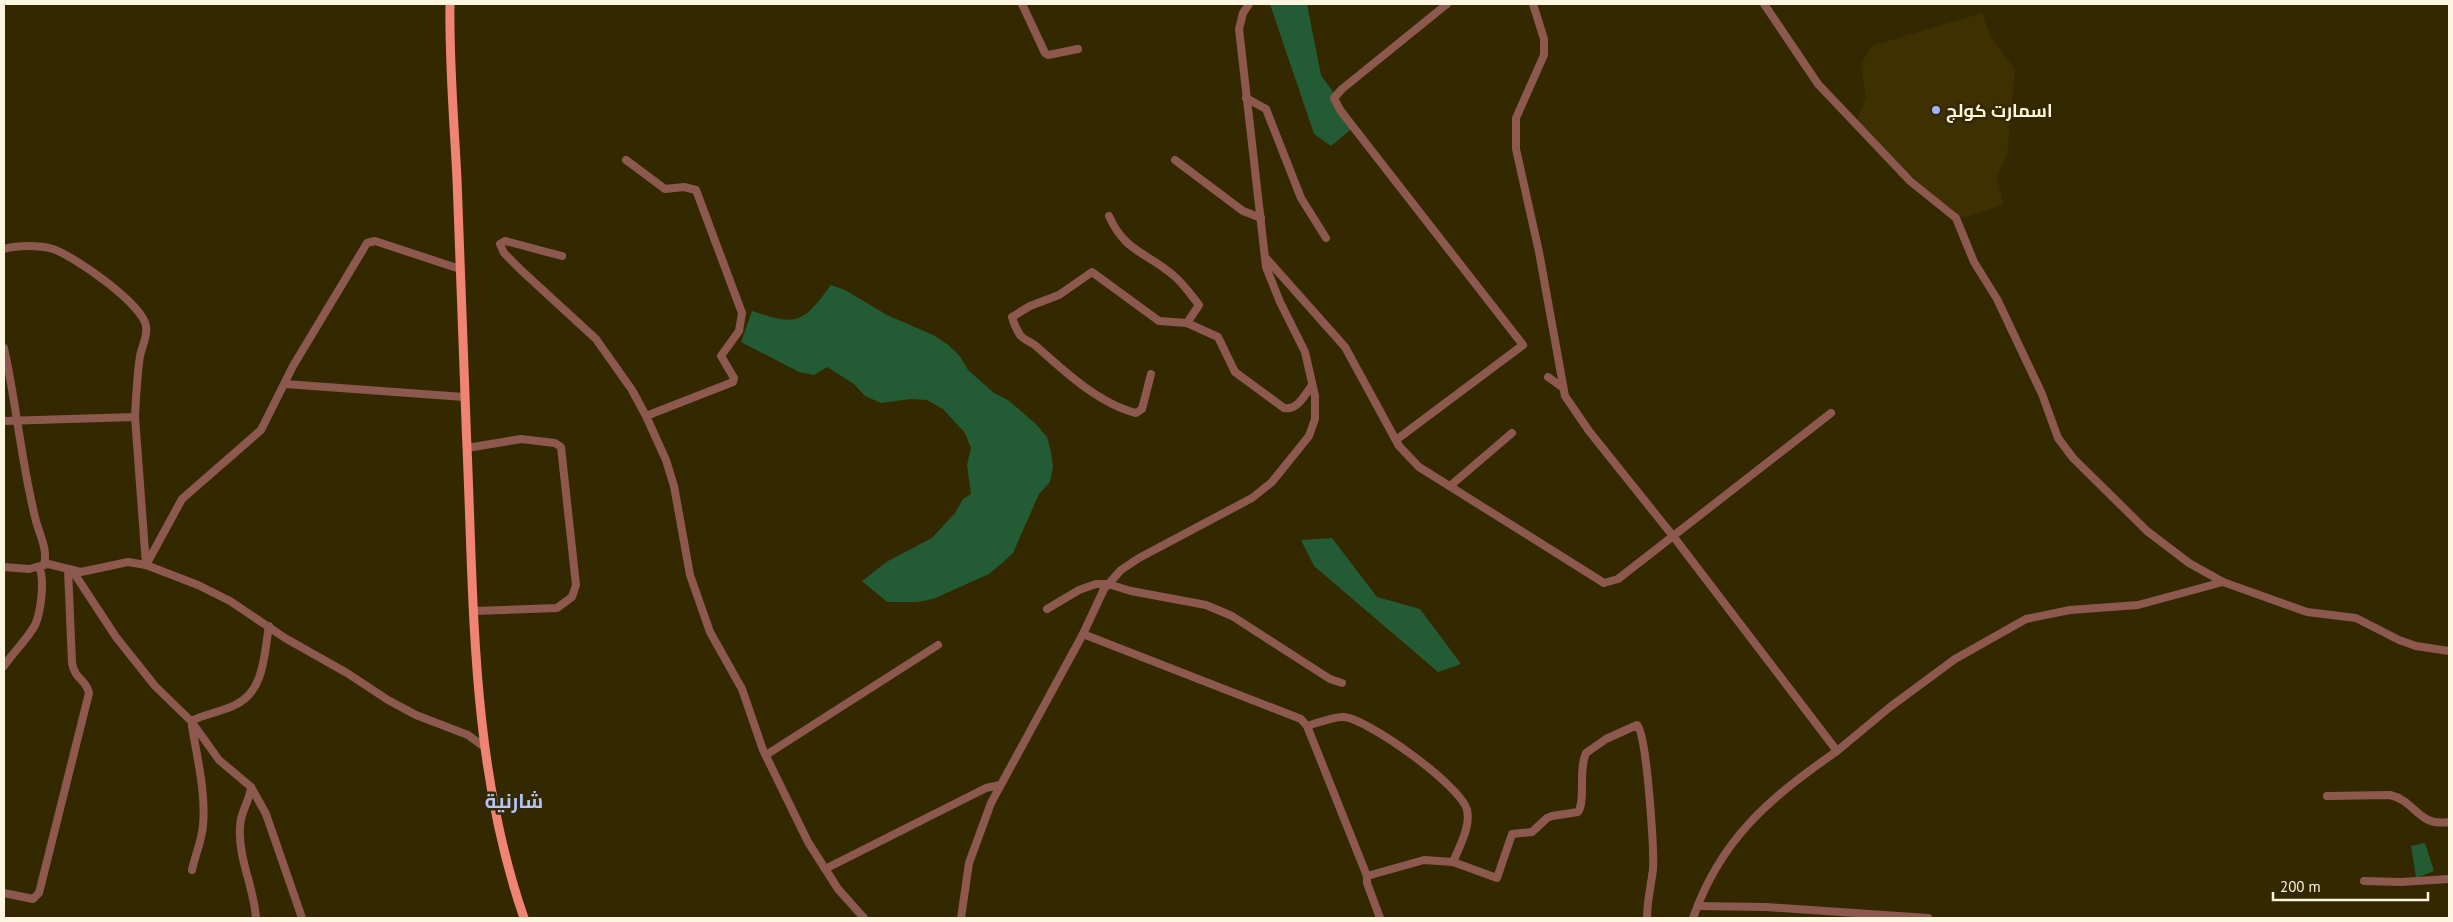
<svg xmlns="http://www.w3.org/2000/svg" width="2453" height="922" font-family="'PT Sans',Cairo,sans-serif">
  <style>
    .built { fill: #3e3000 }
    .green { fill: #235b34 }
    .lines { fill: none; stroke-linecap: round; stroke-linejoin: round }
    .minor { stroke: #8d594f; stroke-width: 8 }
    .major { stroke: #f08472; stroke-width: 9 }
    .poi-dot { fill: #9eb4fd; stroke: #342801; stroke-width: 2 }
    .labels { text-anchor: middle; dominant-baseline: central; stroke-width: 5; stroke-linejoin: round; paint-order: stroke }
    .poi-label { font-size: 18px; font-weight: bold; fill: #fcf5e0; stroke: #342801; text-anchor: start }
    .quarter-label { font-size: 20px; font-weight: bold; fill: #b2c4fb; stroke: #342801 }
  </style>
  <rect width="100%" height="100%" fill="#342801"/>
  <polygon class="built" points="1982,13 1991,38 2015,69 2007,156 1997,175 2003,205 1960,219 1895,162 1856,122 1866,98 1861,65 1871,46"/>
  <g class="green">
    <polygon points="1270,4 1307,4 1321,75 1356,125 1331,146 1314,134"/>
    <path d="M831,285l14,5 42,25 46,20 14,9 13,12 8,14 26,23 14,7 28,24 11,13 4,15 2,15 -3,15 -11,12 -26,59 -11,10 -13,11 -56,25 -16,3h-30l-25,-21 26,-20 44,-23 23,-25 8,-14 8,-5 -4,-29 4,-17 -6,-15 -22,-24 -16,-9 -16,-1 -30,4 -16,-7 -11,-12 -27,-17 -13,8 -15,-3 -58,-30 11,-31c45,15 50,13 79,-26z"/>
    <polygon points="1332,538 1377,597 1420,609 1461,664 1438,672 1314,566 1301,540"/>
    <polygon points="2425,843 2434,871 2416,878 2411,846"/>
  </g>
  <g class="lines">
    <g class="minor">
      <polyline points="1022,4 1045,53 1048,55 1078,49"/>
      <polyline points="1533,4 1544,39 1544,55 1516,118 1516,149 1539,252 1565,396 1589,431 1673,536 1837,751 1890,707 1955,659 2026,619 2070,610 2138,605 2223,582"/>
      <polyline points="1764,4 1818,84 1910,181 1956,218 1974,262 1997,299 2042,394 2058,438 2073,458 2147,531 2189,563 2223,582 2307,612 2356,618 2399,640 2416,646 2449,651"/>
      <polyline points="1246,98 1266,109 1301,198 1326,238"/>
      <polyline points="626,160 665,189 684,187 696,190 742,313 739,331 721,356 734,378 733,382 646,416"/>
      <polyline points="1175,160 1243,211 1261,218"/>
      <path d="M1109,216c16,36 37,36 64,59 10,8 18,20 26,30l-12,18"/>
      <path d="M4,249c14,-4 35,-4 49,0 21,7 90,55 93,77 2,10 -4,20 -6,30 -3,20 -4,40 -5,61"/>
      <polyline points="562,256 513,243 505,241 500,244 504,253 522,271 596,339 632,390 646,416 666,460 674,486 690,575 710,632 742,689 763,750 808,842 838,889 864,918"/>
      <polyline points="1265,257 1345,347 1399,446 1419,467 1604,583 1618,579 1831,413"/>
      <path d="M4,348c13,58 17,115 32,173 4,15 12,29 8,44"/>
      <path d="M1151,374l-9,35 -6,4c-37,-9 -72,-42 -100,-67 -5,-4 -12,-6 -16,-11 -4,-6 -6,-11 -8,-18l18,-11 29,-11 33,-23 67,49 28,2 31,14 17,35 49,36c14,2 20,-12 28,-23"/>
      <polyline points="1548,377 1562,387"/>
      <polyline points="285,384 464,397"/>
      <polyline points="4,421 135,417 146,565"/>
      <polyline points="1396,440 1523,345 1340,110 1334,98 1342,89 1447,4"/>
      <polyline points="467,448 521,439 555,443 561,447 576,585 572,597 557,608 473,611"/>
      <polyline points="1450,486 1512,433"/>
      <polyline points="146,565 182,499 261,430 293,366 367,243 375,241 460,269"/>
      <polyline points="4,567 29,569 48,564 81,572 128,562 146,565 198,585 230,601 285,638 347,673 388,700 416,715 468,735 483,746"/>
      <path d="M72,570l44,67 39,49 36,35 28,39 32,27c-1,14 -11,25 -11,40 -2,32 14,60 16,91"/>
      <polyline points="1047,609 1079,590 1096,584 1108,584 1131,591 1206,605 1232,616 1330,679 1342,683"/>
      <polyline points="1083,634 1301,719 1307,726 1367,876 1367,883 1380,918"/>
      <path d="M4,666c9,-14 23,-26 31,-41 6,-13 10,-46 4,-58"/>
      <path d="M191,721c14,-7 30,-9 44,-16 30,-14 29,-51 34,-79"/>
      <path d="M192,726c5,32 14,66 11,99 -1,16 -8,30 -11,45"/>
      <path d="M1307,726c11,-3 27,-10 37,-9 26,3 117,69 123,93 4,17 -8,37 -14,52"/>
      <polyline points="766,755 938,645"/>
      <polyline points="251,787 266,814 302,918"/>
      <path d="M2327,796l63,-1c26,6 28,32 59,27"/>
      <polyline points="825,869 986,788 1000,785"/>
      <path d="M1367,876l57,-16 29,2 44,16 15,-44 20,-2 15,-14 5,-2 26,-4c8,-11 0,-42 8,-59l20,-14 31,-14c10,7 17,126 16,144 -2,17 -6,32 -6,49"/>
      <polyline points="2364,881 2401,882 2449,879"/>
      <path d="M4,893l29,6 6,-6 50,-200c-3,-14 -14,-13 -17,-30l-4,-94"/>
      <polyline points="1698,906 1766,907 1928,918"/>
      <polyline points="961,918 969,863 991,803 1083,634 1104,589 1121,570 1139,558 1252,498 1272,482 1309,436 1315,419 1315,396 1305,352 1280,302 1266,267 1239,29 1243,13 1249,4"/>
      <path d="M1693,918c28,-80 77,-120 144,-167"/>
    </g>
    <path class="major" d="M450,4c-1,58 4,117 7,175 3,90 6,179 10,268 7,159 4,319 57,471"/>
  </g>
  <circle class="poi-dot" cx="1936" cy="110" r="5"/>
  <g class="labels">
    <g class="poi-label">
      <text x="1946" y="110">اسمارت كولج</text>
    </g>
    <g class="quarter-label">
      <text x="514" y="801">شارنية</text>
    </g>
  </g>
  <rect width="2453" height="922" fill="none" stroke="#fcf5e0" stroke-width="10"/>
  <path d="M2273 892v8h155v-8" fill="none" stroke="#fcf5e0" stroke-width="2.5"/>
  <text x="2280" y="892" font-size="15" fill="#fcf5e0" stroke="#342801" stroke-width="4" paint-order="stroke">200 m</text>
</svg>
